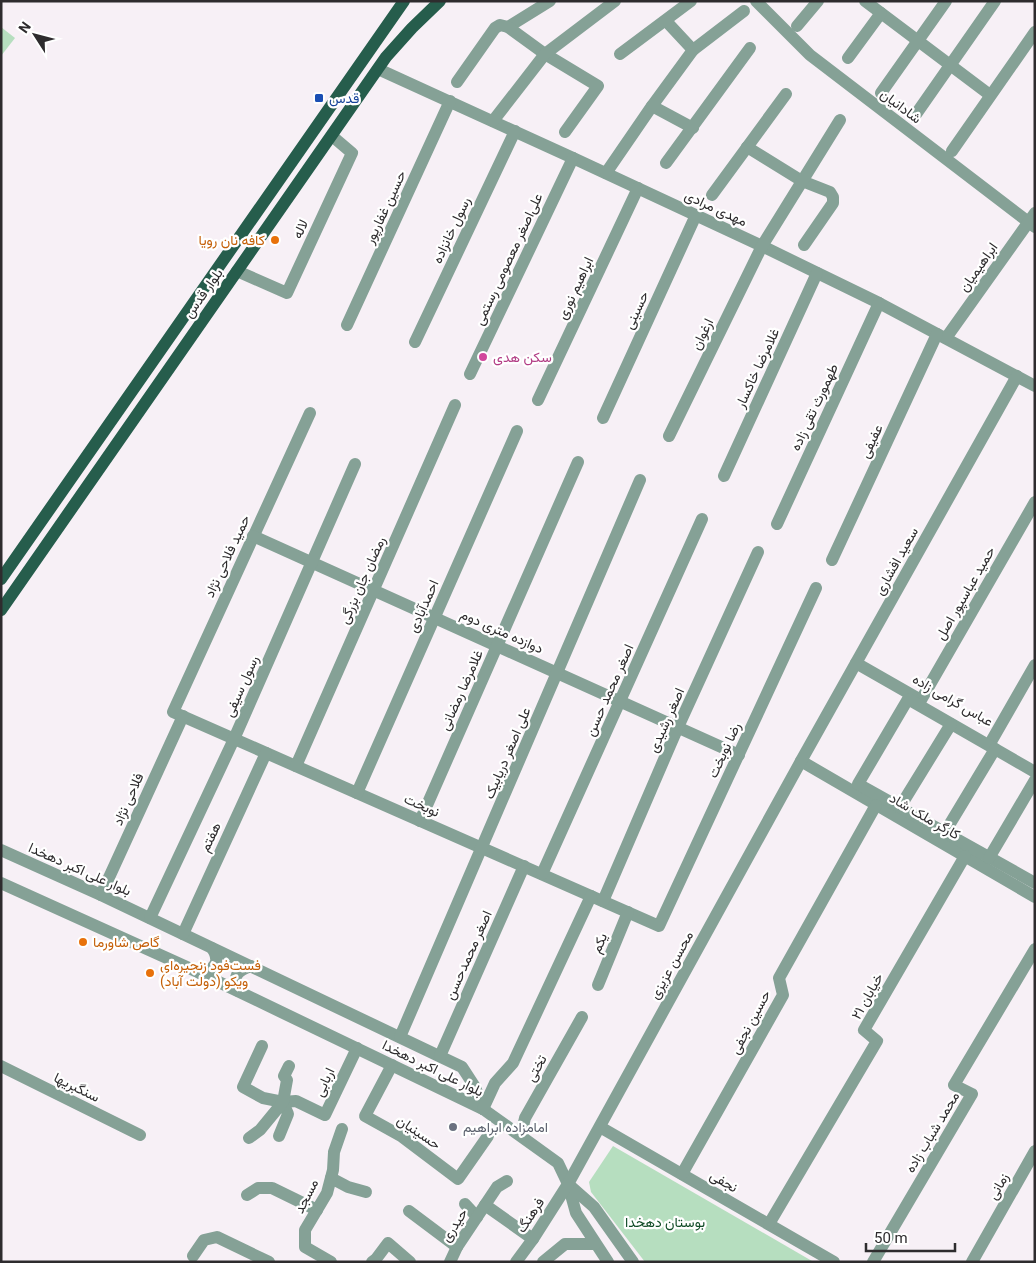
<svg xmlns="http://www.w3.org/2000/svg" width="1036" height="1263" font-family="Roboto,Vazirmatn,sans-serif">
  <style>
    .green { fill: #b6debf }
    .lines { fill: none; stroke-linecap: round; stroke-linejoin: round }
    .minor { stroke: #85a196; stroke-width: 12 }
    .major { stroke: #265d4c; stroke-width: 12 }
    .transit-dot { fill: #1a4fb4; stroke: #fff; stroke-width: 2 }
    .food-dot { fill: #e8710a; stroke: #fff; stroke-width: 2 }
    .hotel-dot { fill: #d1479c; stroke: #fff; stroke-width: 2 }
    .worship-dot { fill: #6b7280; stroke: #fff; stroke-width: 2 }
    .labels { text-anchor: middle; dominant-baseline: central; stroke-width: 4.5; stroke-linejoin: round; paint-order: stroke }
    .transit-label { font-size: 14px; fill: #164399; stroke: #fff; text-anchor: start }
    .street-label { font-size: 14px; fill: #2e2c2e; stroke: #fff }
    .food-label { font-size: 14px; fill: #c56008; stroke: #fff; text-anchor: start }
    .hotel-label { font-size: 14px; fill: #b23c85; stroke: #fff; text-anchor: start }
    .worship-label { font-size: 14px; fill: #5b616d; stroke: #fff; text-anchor: start }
    .park-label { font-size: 14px; fill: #104b26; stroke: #fff }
  </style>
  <rect width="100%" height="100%" fill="#f7f0f6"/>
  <g class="green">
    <polygon points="1,27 15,38 1,56"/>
    <polygon points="613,1146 812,1261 645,1262 591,1192 589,1182"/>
  </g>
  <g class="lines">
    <g class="minor">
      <polyline points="756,1 810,55 1035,227"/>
      <polyline points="865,1 990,95"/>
      <polyline points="666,21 693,50"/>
      <polyline points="797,26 818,1"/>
      <polyline points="508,27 550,1"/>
      <polyline points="620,54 691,1"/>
      <polyline points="848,58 881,13"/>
      <polyline points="378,69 573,158 762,246 879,303 1035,386"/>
      <polyline points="457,82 495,28 500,25 508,27 545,54 598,86 565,132"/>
      <polyline points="881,93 946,1"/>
      <polyline points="652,106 693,128"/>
      <polyline points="914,117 995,1"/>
      <polyline points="493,121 545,54 615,1"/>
      <polyline points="747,147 802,181 830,192 833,197 833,203 804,245"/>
      <polyline points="952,151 1035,32"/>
      <polyline points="666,163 750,48"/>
      <polyline points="606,173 652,106 693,50 744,11"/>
      <polyline points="712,195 786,94"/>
      <polyline points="237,271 287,293 352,153 332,136"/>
      <polyline points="347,325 450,101"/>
      <polyline points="946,338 1035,213"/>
      <polyline points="415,342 515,131"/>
      <polyline points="470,374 573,158"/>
      <polyline points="538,400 638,188"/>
      <polyline points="310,413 173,712 659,926 816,588"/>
      <polyline points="603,418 696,215"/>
      <polyline points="669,436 762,246 840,120"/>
      <polyline points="724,476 817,273"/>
      <polyline points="777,524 879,303"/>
      <polyline points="253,536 739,755"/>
      <polyline points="832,560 937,334"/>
      <polyline points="856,663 919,699"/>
      <polyline points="921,700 1035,502"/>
      <polyline points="992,740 1035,665"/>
      <polyline points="801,761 1035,897"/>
      <polyline points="296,766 455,405"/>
      <polyline points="1035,772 908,699 858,784 1035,883"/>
      <polyline points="357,793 517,431"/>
      <polyline points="900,807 951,724"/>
      <polyline points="420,821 578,462"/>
      <polyline points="945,832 995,749"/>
      <polyline points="1,850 101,895 462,1067 475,1087 483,1109"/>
      <polyline points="989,858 1035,780"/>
      <polyline points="542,874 702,519"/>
      <polyline points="1,883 200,973 483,1109 558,1163 568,1184 576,1213 608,1262"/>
      <polyline points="101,895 183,716"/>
      <polyline points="603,901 678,727 758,552"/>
      <polyline points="150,918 234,739 355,464"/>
      <polyline points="183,934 266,753"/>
      <path d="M200,973c15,-4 21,-11 12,-25"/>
      <polyline points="598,985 628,912"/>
      <path d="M238,991c-5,-15 -2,-20 13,-25"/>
      <polyline points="400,1037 640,480"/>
      <polyline points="262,1046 243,1087 263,1098 283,1102 296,1101 325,1115 357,1048"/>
      <polyline points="440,1056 524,866"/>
      <polyline points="392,1065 365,1116 401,1136 458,1179 488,1136"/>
      <polyline points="1,1066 140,1135"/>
      <polyline points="483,1109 495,1083 513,1063 591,896"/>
      <polyline points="600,1127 834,1262"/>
      <polyline points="521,1135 525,1118 582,1017"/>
      <polyline points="279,1136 288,1114 283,1102"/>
      <polyline points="249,1138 260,1130 283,1102 287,1080 284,1076 289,1066"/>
      <polyline points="682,1174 783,995 779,978 876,805"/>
      <polyline points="331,1178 348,1187 366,1192"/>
      <polyline points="568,1184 594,1207 633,1262"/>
      <polyline points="247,1195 258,1188 272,1188 317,1210"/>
      <polyline points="465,1204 477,1217"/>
      <polyline points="485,1205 533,1239"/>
      <polyline points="409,1211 457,1247"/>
      <polyline points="769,1224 877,1041 864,1030 965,856"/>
      <polyline points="193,1256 204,1240 217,1237 269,1262"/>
      <polyline points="331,1262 305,1247 305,1230 327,1193 333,1170 334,1152 342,1129"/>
      <polyline points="372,1262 376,1259 388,1243 410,1262"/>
      <polyline points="450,1262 457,1247 497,1187 507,1181"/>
      <polyline points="516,1262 533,1239 568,1184 801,761 1017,376"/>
      <polyline points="543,1262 565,1244 595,1244"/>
      <polyline points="873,1262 972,1094 954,1085 1035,949"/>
      <polyline points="972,1262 1035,1151"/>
    </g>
    <g class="major">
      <polyline points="1,579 404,1"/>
      <polyline points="1,610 386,57 412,28 440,1"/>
    </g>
  </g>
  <rect class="transit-dot" x="314" y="93" width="10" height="10" rx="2.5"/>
  <g class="food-dot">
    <circle cx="275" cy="240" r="5"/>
    <circle cx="83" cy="942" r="5"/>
    <circle cx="150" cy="973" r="5"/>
  </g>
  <circle class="hotel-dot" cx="483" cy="357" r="5"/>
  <circle class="worship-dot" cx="453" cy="1127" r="5"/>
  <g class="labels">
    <g class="transit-label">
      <text x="329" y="98">قدس</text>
    </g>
    <g class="street-label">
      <text transform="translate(901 106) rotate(37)">شادانیان</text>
      <text transform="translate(385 207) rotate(-65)">حسین غفارپور</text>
      <text transform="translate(716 208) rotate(25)">مهدی مرادی</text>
      <text transform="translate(300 229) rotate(-65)">لاله</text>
      <text transform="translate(451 230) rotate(-65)">رسول خانزاده</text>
      <text transform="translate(508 259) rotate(-65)">علی‌اصغر معصومی رستمی</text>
      <text transform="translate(978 267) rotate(-55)">ابراهیمیان</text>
      <text transform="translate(575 288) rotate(-65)">ابراهیم نوری</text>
      <text transform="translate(203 293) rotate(-55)">بلوار قدس</text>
      <text transform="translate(636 310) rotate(-65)">حسینی</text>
      <text transform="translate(702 334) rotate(-64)">ارغوان</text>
      <text transform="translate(757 368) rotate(-65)">غلامرضا خاکسار</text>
      <text transform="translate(814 407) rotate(-65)">طهمورث تقی زاده</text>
      <text transform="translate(871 441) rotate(-65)">عفیفی</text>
      <text transform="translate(227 556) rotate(-65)">حمید فلاحی نژاد</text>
      <text transform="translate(896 561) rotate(-61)">سعید افشاری</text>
      <text transform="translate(362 580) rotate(-66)">رمضان جان بزرگی</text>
      <text transform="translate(965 593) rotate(-60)">حمید عباسپور اصل</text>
      <text transform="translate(423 606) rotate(-66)">احمدآبادی</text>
      <text transform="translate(502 631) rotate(24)">دوازده متری دوم</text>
      <text transform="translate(241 686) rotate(-66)">رسول سیفی</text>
      <text transform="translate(461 690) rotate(-66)">غلامرضا رمضانی</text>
      <text transform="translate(609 690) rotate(-66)">اصغر محمد حسن</text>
      <text transform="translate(953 700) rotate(30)">عباس گرامی زاده</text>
      <text transform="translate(666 720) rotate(-66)">اصغر رشیدی</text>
      <text transform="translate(724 750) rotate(-65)">رضا نوبخت</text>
      <text transform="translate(507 753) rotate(-67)">علی اصغر دریابیک</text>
      <text transform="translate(128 799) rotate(-66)">فلاحی نژاد</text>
      <text transform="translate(422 805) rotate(24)">نوبخت</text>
      <text transform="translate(925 816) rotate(30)">کارگر ملک شاد</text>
      <text transform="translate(210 837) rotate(-65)">هفتم</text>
      <text transform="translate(80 869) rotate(24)">بلوار علی اکبر دهخدا</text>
      <text transform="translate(599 943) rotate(-68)">یکم</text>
      <text transform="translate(468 955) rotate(-66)">اصغر محمدحسن</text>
      <text transform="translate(671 965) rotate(-61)">محسن عزیزی</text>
      <text transform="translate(867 996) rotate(-61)">خیابان ۲۱</text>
      <text transform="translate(750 1022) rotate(-62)">حسین نجفی</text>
      <text transform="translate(433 1068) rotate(26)">بلوار علی اکبر دهخدا</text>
      <text transform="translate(536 1068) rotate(-61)">تختی</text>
      <text transform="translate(324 1082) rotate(-65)">اربابی</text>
      <text transform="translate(77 1087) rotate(26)">سنگبریها</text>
      <text transform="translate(419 1132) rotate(34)">حسینیان</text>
      <text transform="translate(932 1132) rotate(-59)">محمد شباب زاده</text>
      <text transform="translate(724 1181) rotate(30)">نجفی</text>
      <text transform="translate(998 1186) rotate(-61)">زمانی</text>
      <text transform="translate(306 1196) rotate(-63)">مسجد</text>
      <text transform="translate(530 1215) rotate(-57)">فرهنگ</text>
      <text transform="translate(454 1225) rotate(-57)">حیدری</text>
    </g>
    <g class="food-label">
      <text x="265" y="240" text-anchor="end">کافه نان رویا</text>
      <text x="93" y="942">گاص شاورما</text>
      <text x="160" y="965">فست‌فود زنجیره‌ای<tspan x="160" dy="16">ویکو (دولت آباد)</tspan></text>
    </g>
    <g class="hotel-label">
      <text x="493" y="357">سكن هدى</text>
    </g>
    <g class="worship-label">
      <text x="463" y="1127">امامزاده ابراهیم</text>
    </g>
    <g class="park-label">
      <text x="665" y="1222">بوستان دهخدا</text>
    </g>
  </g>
  <rect width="1036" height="1263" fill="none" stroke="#2e2c2e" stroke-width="5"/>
  <g transform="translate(35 35) rotate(306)" stroke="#ffffff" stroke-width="4" paint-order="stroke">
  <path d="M0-4L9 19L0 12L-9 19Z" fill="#2e2c2e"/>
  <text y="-8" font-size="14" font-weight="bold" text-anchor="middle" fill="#2e2c2e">N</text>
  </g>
  <path d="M866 1243v8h89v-8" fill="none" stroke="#2e2c2e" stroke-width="2.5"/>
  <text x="874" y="1243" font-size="15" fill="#2e2c2e" stroke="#ffffff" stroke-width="4" paint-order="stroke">50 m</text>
</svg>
